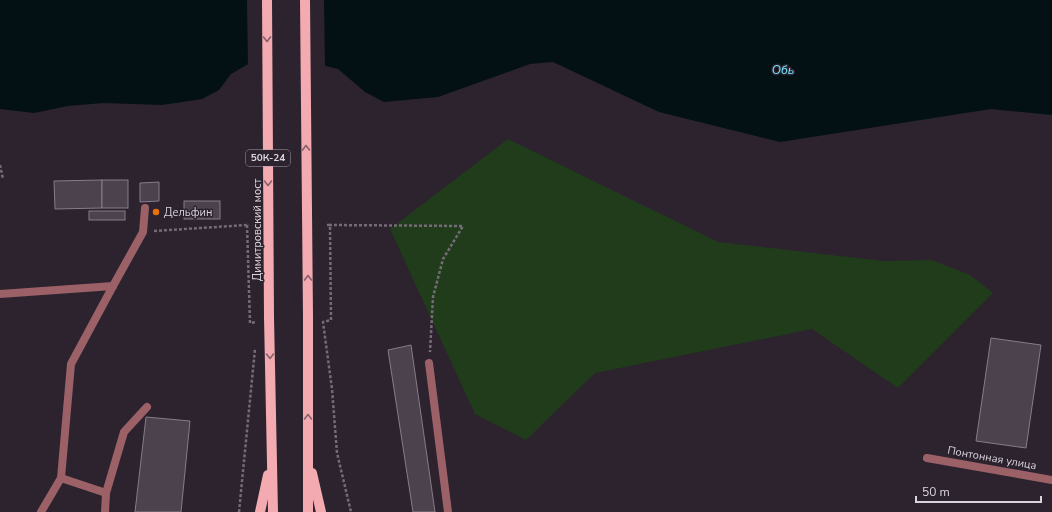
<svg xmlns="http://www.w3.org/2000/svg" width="1052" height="512" font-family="'Nunito Sans',sans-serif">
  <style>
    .green { fill: #213c1b }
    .water { fill: #041114 }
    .pier { fill: #2c232f }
    .building { fill: #4b424e; stroke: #867c8a }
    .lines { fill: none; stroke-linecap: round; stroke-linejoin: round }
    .path { stroke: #736b76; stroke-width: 2.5; stroke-dasharray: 3 2; stroke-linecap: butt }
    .lane { stroke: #9b6167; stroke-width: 8 }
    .street { stroke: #9b6167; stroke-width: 8 }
    .primary { stroke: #f3abb1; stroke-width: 10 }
    .primary-bridge { stroke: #f3abb1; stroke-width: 10 }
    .oneway { stroke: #86606a }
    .food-dot { fill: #e8710a; stroke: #2c232f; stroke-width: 1.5 }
    .labels { text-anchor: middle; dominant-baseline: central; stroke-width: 3; stroke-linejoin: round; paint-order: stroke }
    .shield { fill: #2c232f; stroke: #a59fa8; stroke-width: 1 }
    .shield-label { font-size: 10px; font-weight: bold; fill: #d9d4dc }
    .poi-label { font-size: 11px; fill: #d9d4dc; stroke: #2c232f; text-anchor: start }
    .street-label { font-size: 11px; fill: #d9d4dc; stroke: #2c232f }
    .water-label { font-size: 12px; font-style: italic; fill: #73e6ff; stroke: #2c232f }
  </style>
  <rect width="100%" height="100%" fill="#2c232f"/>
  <polygon class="green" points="508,139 718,242 883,261 932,260 970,275 993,293 898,388 812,329 595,373 526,440 475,414 390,229"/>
  <polygon class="water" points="0,0 1052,0 1052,115 991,109 780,142 659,112 553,62 530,64 438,97 384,102 365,92 338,69 301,60 257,59 231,74 219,90 202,99 162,105 103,103 68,106 34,113 0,109"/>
  <polygon class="pier" points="247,0 324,0 325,68 301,62 257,61 248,66"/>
  <g class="building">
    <polygon points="102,180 102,208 55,209 54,181"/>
    <rect x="102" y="180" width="26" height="28"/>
    <polygon points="159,182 159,201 140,202 140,183"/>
    <rect x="184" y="201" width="36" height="18"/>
    <rect x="89" y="211" width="36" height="9"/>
    <polygon points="991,338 1041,345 1026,448 976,441"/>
    <polygon points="411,345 435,512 413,512 388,350"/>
    <polygon points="146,417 190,421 181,512 135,512"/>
  </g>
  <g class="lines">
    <g class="path">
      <polyline points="0,165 3,179"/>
      <polyline points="247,225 250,323 257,322"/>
      <polyline points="327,225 330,225 331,320 323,322 332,389 337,453 351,512"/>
      <polyline points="329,225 463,226 443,259 433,297 430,352"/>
      <polyline points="154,231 247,225 249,225"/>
      <polyline points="239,512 255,349"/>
    </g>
    <g class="lane">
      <polyline points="0,294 113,286"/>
      <polyline points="429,363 448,512"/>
      <polyline points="61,478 106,493 124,432 147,407"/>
      <polyline points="41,512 61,478 71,364 113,286 143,232 145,208"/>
      <polyline points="105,512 106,493"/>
    </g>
    <polyline class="street" points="927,458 1052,480"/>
    <g class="primary">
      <polyline points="269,317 273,512"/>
      <polyline points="312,473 321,512"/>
      <polyline points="260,512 268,475"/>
      <polyline points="308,512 308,317"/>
    </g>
    <g class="primary-bridge">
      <polyline points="267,0 269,317"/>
      <polyline points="305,0 308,317"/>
    </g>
  </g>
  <defs><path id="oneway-chevron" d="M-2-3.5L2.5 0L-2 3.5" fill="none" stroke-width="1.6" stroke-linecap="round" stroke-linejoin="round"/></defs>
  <g class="oneway">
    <use href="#oneway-chevron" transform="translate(267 39) rotate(90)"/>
    <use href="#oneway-chevron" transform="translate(306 148) rotate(-91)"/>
    <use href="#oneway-chevron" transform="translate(268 183) rotate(90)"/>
    <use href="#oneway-chevron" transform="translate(308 278) rotate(-91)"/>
    <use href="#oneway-chevron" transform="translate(270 356) rotate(89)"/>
    <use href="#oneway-chevron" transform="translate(308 417) rotate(-90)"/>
  </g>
  <circle class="food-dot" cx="156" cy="212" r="4"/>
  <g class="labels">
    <rect class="shield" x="246" y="150" width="44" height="16" rx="3"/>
    <g class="shield-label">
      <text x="268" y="158">50К-24</text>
    </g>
    <g class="poi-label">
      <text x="164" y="212">Дельфин</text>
    </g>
    <g class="street-label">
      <text transform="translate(257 230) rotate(-90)">Димитровский мост</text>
      <text transform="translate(992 458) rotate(10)">Понтонная улица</text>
    </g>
    <g class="water-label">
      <text x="783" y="70">Обь</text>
    </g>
  </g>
  <path d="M916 496v6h125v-6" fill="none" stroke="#d9d4dc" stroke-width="2"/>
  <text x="922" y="496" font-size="12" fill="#d9d4dc" stroke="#2c232f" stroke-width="3" paint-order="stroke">50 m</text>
</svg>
